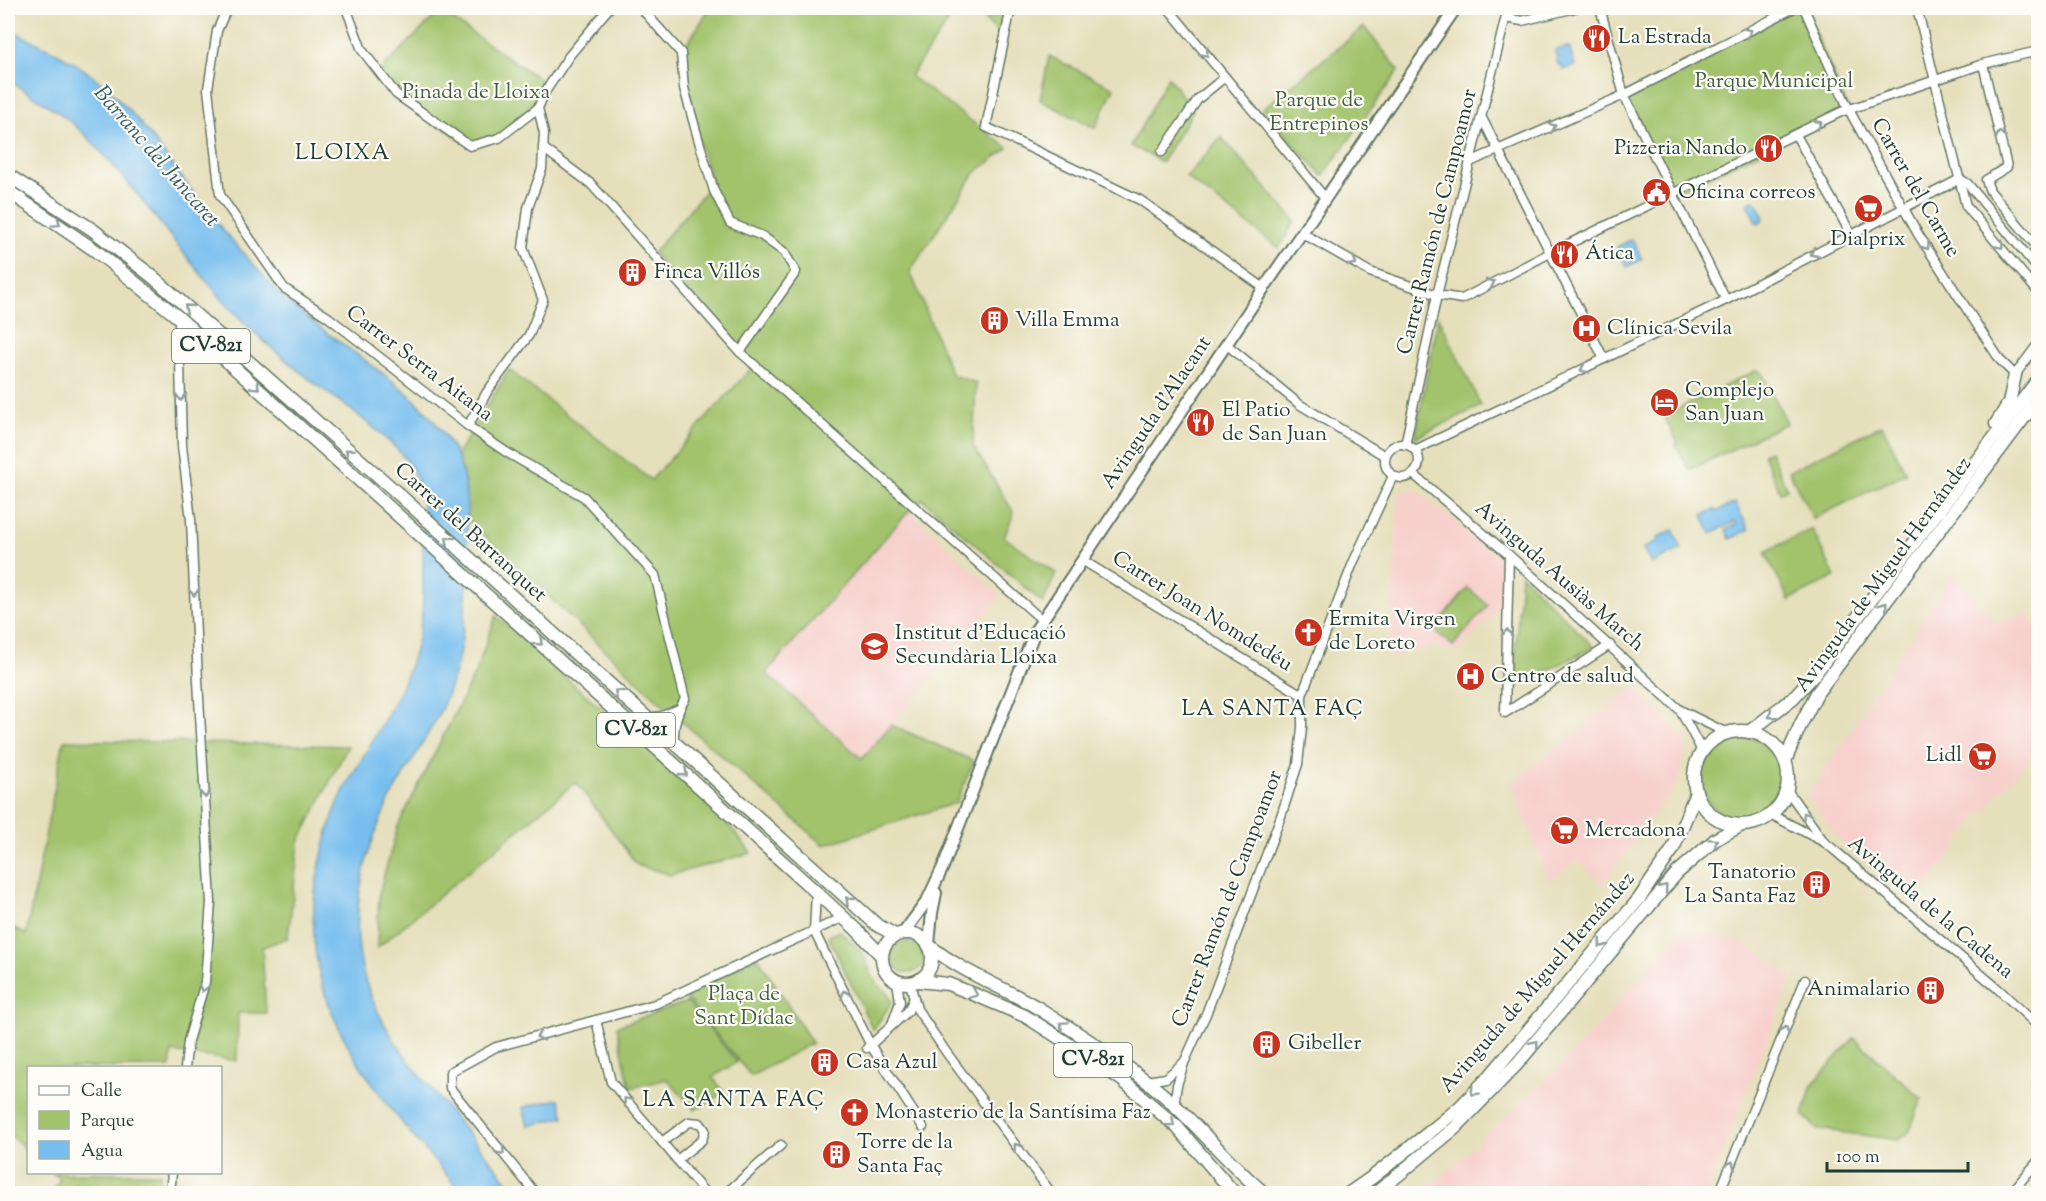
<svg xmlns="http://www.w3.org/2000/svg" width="2046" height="1201" font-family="'Sorts Mill Goudy',serif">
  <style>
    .built { fill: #f7d0cc }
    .green { fill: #a2c36c; stroke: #608050; stroke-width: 1.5 }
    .water { fill: #76beee; stroke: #4a7e91; stroke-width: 1.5 }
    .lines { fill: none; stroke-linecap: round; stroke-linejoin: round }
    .minor-casing { stroke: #647663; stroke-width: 11 }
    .tertiary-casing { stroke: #647663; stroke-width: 14 }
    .primary-casing { stroke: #647663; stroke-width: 15 }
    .minor { stroke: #fff; stroke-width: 8 }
    .tertiary { stroke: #fff; stroke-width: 10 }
    .primary { stroke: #fff; stroke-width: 12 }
    .oneway { stroke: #8f9e9a }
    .labels { text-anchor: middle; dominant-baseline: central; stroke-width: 4.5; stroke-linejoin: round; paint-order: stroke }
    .shield { fill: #fdfcf7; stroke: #62766e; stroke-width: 1.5 }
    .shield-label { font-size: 20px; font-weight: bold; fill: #1f3d34 }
    .poi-label { font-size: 21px; fill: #1f3d34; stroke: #fdfcf7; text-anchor: start }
    .park-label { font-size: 21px; fill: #405e42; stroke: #fdfcf7 }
    .street-label { font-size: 21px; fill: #1f3d34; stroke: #fdfcf7 }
    .neighbourhood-label { font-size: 22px; letter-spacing: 1.5px; fill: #1f3d34; stroke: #fdfcf7 }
    .water-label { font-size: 22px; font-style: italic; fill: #355d62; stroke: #fdfcf7 }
  </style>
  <rect width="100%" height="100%" fill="#fdfcf7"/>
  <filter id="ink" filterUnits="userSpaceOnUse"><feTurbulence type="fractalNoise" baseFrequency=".0167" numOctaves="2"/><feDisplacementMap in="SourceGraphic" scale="12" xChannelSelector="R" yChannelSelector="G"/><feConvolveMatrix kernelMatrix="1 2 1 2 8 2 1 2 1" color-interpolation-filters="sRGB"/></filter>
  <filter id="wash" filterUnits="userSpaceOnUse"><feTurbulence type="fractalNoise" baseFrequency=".008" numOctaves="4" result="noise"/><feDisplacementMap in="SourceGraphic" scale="24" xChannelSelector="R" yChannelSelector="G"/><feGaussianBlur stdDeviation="1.35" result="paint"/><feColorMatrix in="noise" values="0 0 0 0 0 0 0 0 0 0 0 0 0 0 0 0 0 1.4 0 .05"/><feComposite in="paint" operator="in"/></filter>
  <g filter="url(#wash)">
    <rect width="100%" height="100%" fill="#e5dfbb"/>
    <g class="built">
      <polygon points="1416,490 1501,560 1500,607 1459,650 1442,651 1436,645 1390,658 1398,492"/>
      <polygon points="909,511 1000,596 862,760 765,673"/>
      <polygon points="1952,574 1997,623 2026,613 2038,627 2038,748 1964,834 1916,901 1839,840 1808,796"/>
      <polygon points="1635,687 1687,742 1679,780 1602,884 1579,860 1548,881 1512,782"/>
      <polygon points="1684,930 1743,941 1792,976 1706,1193 1423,1193 1553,1074"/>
    </g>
    <g class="green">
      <polygon points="710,8 958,8 910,76 1008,148 975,173 910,271 952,375 976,383 973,446 1014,513 1004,537 1056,573 1043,603 922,499 909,511 766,673 862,759 891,725 974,761 956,803 824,845 664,706 467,519 465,483 457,455 509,370 651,480 754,365 653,253 712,183 698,138 681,53"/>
      <polygon points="974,8 1005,8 1000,35"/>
      <polygon points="1794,8 1804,8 1849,110 1674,193 1624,95"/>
      <polygon points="440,11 545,83 533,104 499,138 470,146 396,94 379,72"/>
      <polygon points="1364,27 1399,70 1323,176 1262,109"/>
      <polygon points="1049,56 1114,88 1095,128 1040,100"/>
      <polygon points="1168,77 1193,110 1162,162 1131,146"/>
      <polygon points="1221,137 1295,221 1279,248 1186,177"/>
      <polygon points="1438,316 1481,406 1415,438"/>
      <polygon points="1755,371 1761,371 1787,423 1689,470 1676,445 1678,443 1664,416"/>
      <polygon points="1882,425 1906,473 1813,519 1789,471"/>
      <polygon points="1770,451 1787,489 1780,492 1763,454"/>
      <polygon points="1812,529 1835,577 1789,600 1765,552"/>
      <polygon points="1521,574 1594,647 1513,688"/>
      <polygon points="1468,588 1488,605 1453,646 1433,629"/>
      <polygon points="496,616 717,810 751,853 671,875 637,865 576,782 377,948 379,893 398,826 476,671"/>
      <circle cx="1742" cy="778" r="41"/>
      <polygon points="64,740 348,746 299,842 288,938 262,947 266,1013 238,1013 237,1061 172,1052 170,1067 28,1068 28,1151 8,1133 8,924 26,935"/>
      <polygon points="840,931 863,953 871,974 878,985 887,992 892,1002 873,1030 828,936"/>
      <circle cx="908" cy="957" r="16"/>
      <polygon points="758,957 812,1043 751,1076 682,993"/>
      <polygon points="687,1002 737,1062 713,1077 724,1093 695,1110 667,1079 630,1088 617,1026"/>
      <polygon points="1854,1038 1922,1099 1909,1132 1898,1140 1817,1129 1803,1115 1812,1085"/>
      <polygon points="53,1173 160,1173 158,1193 52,1193 60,1179"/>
    </g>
    <g class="water">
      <path d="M8,29c27,13 57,26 82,45 44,32 75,83 108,125 22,29 47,56 71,83 55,63 145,93 185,169 15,28 13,62 13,92 0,55 -1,113 -25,164 -13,28 -31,54 -46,81 -31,56 -49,125 -32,188 14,50 47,89 80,128 24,30 49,59 73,89h-55c-84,-98 -174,-188 -142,-329 6,-26 13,-54 26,-78 30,-53 71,-110 76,-173 2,-16 1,-32 1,-48 0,-31 4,-67 -10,-94 -14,-29 -70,-67 -96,-86 -31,-24 -61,-49 -87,-77 -48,-52 -87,-112 -135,-163 -25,-28 -56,-46 -87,-65z"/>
      <polygon points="1569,47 1575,66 1563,70 1562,65 1558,65 1555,50"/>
      <polygon points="1753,200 1756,201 1764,218 1759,223 1756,222 1748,205 1748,203"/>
      <polygon points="1632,239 1642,259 1627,267 1617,247"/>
      <polygon points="1735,503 1749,530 1730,539 1726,530 1737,524 1736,521 1711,533 1703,515 1715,509 1716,512"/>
      <polygon points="1673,530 1682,549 1651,564 1643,548 1658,541 1657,538"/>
      <polygon points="559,1099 564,1117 528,1126 523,1107"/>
    </g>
  </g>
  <g filter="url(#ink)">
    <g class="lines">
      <defs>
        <g id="minor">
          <path d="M227,8l-10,23 -9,58 12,106 64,93 44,29 140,109 38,26 78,45 71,78 30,124c-9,14 -12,27 -11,44"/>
          <polyline points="346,8 362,50 396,94 470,146 499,138 538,108"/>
          <polyline points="641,8 681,53 684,88 698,138 714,191 730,223 762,236 784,252 796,272 740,352"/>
          <polyline points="1011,8 986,127 1140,200 1264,288"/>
          <polyline points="1168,8 1326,199"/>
          <polyline points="1492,8 1508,11"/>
          <polyline points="1600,8 1624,95 1726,300"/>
          <polyline points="1804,8 1849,110 1918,234 2000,360 2015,375 2038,344"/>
          <polyline points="1917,8 1966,206 2038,292"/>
          <polyline points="1506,18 1522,21 1575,8"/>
          <polyline points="1983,64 2007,167 1986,180 1990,191 2038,248"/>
          <polyline points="1482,118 1604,359"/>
          <polyline points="1796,135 1851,234"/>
          <polyline points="543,148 591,184 740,352 1042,620"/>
          <polyline points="1162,152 1198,99 1225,77"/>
          <polyline points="1470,162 1624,95 1794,8"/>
          <polyline points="1960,179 1968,184 2038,269"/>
          <polyline points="1302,233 1370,272 1437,295 1462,299 1550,253 1841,112 1983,64 2038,51"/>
          <polyline points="179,318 182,446 191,520 198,681 211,902 205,982 188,1041 185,1068"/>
          <polyline points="1226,344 1299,404 1385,456"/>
          <polyline points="468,426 487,392 529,335 543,300 523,248 528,208 542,169 544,133 538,108 545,92 569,56 609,8"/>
          <circle cx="1402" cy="461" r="17"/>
          <polyline points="1405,445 1437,295 1508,8"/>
          <polyline points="1415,450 1726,300 1960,179"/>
          <polyline points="1413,474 1509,555 1680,710 1727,733"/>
          <polyline points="1509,555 1505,713 1610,645"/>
          <polyline points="1082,560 1302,695"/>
          <polyline points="1680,710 1702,751"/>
          <polyline points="646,718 662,716 679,709"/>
          <polyline points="1787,790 1822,839"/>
          <polyline points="1772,815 1824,842 1833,849 1996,987 2038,1026"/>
          <polyline points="816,892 814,931 871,1046 923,1127"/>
          <polyline points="914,998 917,1009 946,1052 1052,1194"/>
          <polyline points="596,1020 611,1082 706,1194"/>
          <polyline points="892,1024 900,1002 897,981"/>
          <polyline points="867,1048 908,1011 914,998 910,983"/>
          <polyline points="1146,1081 1166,1078 1183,1063"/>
          <polyline points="1174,1106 1177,1085 1184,1063 1206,1014 1281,816 1298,764 1302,728 1302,695 1353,563 1393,476"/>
          <polyline points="662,1142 689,1122 700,1123 705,1130 702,1140 677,1160"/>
          <polyline points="170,1194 172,1172"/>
          <polyline points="536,1194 450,1088 450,1072 496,1047 655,1004 844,917"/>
          <polyline points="725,1194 781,1145"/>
          <polyline points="1719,1194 1805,980"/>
          <polyline points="2010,1194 2038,1161"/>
        </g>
        <g id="tertiary">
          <polyline points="904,932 927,901 943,867 1035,631 1264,288 1456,8"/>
          <polyline points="929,944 932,913 936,893"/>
        </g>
        <g id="primary">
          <polyline points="8,175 93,230 153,277 394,490 877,925 895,935"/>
          <polyline points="8,191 96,251 179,318 816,892 856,929 881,955"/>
          <polyline points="1996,424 2009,403 2015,375"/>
          <circle cx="1741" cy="778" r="47"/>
          <polyline points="1749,732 1793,698 1813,676 2038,380"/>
          <polyline points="1785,761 1800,726 1817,693 2038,399"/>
          <circle cx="907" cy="958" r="25"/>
          <path d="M931,947c33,26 72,40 107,61 36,22 73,47 107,72 44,33 77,78 120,114"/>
          <polyline points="918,981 948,984 971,993 1025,1016 1061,1039 1121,1079 1177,1127 1235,1194"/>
          <polyline points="1348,1194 1374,1176 1436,1127 1459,1108 1489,1077 1639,899 1673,849 1696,793"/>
          <polyline points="1375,1194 1455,1128 1517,1064 1677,873 1716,839 1740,826"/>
        </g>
      </defs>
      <use href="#minor" class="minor-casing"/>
      <use href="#tertiary" class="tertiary-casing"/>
      <use href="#primary" class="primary-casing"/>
      <use href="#minor" class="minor"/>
      <use href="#tertiary" class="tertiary"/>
      <use href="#primary" class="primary"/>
    </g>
    <defs><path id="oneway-chevron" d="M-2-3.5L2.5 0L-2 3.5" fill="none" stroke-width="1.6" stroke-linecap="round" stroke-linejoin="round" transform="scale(1.5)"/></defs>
    <g class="oneway">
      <use href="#oneway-chevron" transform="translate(1748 32) rotate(-27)"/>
      <use href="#oneway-chevron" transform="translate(1205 53) rotate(51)"/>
      <use href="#oneway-chevron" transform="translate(1818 124) rotate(-26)"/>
      <use href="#oneway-chevron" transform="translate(1552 127) rotate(-23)"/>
      <use href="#oneway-chevron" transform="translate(2000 135) rotate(-103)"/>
      <use href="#oneway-chevron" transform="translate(57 223) rotate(35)"/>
      <use href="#oneway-chevron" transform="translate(2000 245) rotate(50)"/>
      <use href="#oneway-chevron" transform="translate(1926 246) rotate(57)"/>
      <use href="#oneway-chevron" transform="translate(1814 253) rotate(152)"/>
      <use href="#oneway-chevron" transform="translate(1353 262) rotate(30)"/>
      <use href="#oneway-chevron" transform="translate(1491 283) rotate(-27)"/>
      <use href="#oneway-chevron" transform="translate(188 308) rotate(-139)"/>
      <use href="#oneway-chevron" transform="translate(1584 369) rotate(154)"/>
      <use href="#oneway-chevron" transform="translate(256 386) rotate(42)"/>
      <use href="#oneway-chevron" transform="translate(181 397) rotate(89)"/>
      <use href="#oneway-chevron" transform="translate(349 452) rotate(-140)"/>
      <use href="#oneway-chevron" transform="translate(449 540) rotate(-138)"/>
      <use href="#oneway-chevron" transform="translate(194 592) rotate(88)"/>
      <use href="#oneway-chevron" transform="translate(1884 606) rotate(-53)"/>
      <use href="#oneway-chevron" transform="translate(1507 633) rotate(-88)"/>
      <use href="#oneway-chevron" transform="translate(539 642) rotate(42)"/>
      <use href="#oneway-chevron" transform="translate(618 693) rotate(-138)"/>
      <use href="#oneway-chevron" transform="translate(1772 715) rotate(142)"/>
      <use href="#oneway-chevron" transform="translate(684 773) rotate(42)"/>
      <use href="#oneway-chevron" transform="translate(205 794) rotate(86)"/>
      <use href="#oneway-chevron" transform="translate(1806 816) rotate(-125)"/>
      <use href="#oneway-chevron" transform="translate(1714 842) rotate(-35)"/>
      <use href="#oneway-chevron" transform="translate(1664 888) rotate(-50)"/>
      <use href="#oneway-chevron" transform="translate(849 900) rotate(-138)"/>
      <use href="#oneway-chevron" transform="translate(1602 944) rotate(129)"/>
      <use href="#oneway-chevron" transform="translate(203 988) rotate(104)"/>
      <use href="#oneway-chevron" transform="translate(845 994) rotate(-116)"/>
      <use href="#oneway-chevron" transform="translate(974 994) rotate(23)"/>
      <use href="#oneway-chevron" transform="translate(1063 1025) rotate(-146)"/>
      <use href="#oneway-chevron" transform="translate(1785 1030) rotate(-68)"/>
      <use href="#oneway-chevron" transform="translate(540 1036) rotate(165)"/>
      <use href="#oneway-chevron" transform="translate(1535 1044) rotate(-50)"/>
      <use href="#oneway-chevron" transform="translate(1474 1092) rotate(135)"/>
      <use href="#oneway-chevron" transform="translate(627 1101) rotate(-131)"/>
      <use href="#oneway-chevron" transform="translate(1171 1123) rotate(42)"/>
      <use href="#oneway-chevron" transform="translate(1017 1147) rotate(-127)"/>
      <use href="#oneway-chevron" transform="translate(501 1151) rotate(50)"/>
      <use href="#oneway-chevron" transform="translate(1731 1165) rotate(-68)"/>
    </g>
  </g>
  <defs>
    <symbol id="restaurant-disc" viewBox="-11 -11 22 22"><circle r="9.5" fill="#c8321e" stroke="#fdfcf7"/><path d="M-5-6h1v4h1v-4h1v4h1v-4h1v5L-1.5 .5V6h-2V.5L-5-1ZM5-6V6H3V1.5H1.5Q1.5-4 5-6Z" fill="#fff"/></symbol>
    <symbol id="civic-disc" viewBox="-11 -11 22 22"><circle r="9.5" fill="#c8321e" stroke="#fdfcf7"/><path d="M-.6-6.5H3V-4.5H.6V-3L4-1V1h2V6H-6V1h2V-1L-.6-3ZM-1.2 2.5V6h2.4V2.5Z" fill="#fff"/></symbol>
    <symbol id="supermarket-disc" viewBox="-11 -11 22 22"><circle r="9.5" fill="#c8321e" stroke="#fdfcf7"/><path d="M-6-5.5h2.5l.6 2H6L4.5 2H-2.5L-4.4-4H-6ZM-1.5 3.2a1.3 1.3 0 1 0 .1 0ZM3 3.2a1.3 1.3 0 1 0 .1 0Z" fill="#fff"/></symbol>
    <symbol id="building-disc" viewBox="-11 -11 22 22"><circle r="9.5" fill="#c8321e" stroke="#fdfcf7"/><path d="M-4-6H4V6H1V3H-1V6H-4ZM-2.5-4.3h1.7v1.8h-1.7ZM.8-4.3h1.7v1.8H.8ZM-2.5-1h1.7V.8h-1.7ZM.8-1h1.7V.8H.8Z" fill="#fff"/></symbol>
    <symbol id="hospital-disc" viewBox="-11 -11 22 22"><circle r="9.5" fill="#c8321e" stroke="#fdfcf7"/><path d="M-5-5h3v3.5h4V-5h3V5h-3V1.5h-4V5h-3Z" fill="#fff"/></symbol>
    <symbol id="hotel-disc" viewBox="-11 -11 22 22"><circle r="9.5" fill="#c8321e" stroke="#fdfcf7"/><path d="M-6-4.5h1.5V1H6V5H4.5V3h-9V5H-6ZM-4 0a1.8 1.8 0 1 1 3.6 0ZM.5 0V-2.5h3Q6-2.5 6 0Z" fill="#fff"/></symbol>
    <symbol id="church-disc" viewBox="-11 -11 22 22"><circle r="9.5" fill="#c8321e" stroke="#fdfcf7"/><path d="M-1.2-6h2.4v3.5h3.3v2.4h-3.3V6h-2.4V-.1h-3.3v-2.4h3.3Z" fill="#fff"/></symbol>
    <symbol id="school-disc" viewBox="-11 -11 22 22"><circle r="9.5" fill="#c8321e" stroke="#fdfcf7"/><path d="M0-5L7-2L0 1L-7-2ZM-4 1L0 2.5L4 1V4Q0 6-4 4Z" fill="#fff"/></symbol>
  </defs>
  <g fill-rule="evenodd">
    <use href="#restaurant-disc" x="1580" y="22" width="33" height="33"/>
    <use href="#restaurant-disc" x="1752" y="132" width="33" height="33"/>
    <use href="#civic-disc" x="1640" y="176" width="33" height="33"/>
    <use href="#supermarket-disc" x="1852" y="192" width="33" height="33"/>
    <use href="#restaurant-disc" x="1548" y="238" width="33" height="33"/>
    <use href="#building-disc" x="616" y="256" width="33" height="33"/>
    <use href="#building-disc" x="978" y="304" width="33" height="33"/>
    <use href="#hospital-disc" x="1570" y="312" width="33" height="33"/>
    <use href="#hotel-disc" x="1648" y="386" width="33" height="33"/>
    <use href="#restaurant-disc" x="1184" y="406" width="33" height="33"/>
    <use href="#church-disc" x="1292" y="616" width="33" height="33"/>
    <use href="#school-disc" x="858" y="630" width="33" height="33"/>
    <use href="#hospital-disc" x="1454" y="660" width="33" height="33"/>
    <use href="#supermarket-disc" x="1966" y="740" width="33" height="33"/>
    <use href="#supermarket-disc" x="1548" y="814" width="33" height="33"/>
    <use href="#building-disc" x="1800" y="868" width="33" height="33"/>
    <use href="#building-disc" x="1914" y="974" width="33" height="33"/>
    <use href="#building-disc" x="1250" y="1028" width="33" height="33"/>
    <use href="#building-disc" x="808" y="1046" width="33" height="33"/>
    <use href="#church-disc" x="838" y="1096" width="33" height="33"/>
    <use href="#building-disc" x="820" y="1138" width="33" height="33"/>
  </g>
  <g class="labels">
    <g class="shield">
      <rect x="172" y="329" width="78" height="34" rx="4.5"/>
      <rect x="597" y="713" width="78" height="34" rx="4.5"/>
      <rect x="1054" y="1043" width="78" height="34" rx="4.5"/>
    </g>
    <g class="shield-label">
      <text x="211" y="346">CV-821</text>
      <text x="636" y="730">CV-821</text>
      <text x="1093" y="1060">CV-821</text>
    </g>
    <g class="poi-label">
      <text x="1618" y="38">La Estrada</text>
      <text x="1747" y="149" text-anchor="end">Pizzeria Nando</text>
      <text x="1678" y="193">Oficina correos</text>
      <text x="1868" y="240" text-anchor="middle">Dialprix</text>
      <text x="1585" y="254">Ática</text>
      <text x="654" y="273">Finca Villós</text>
      <text x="1015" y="321">Villa Emma</text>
      <text x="1607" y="329">Clínica Sevila</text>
      <text x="1685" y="391">Complejo<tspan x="1685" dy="24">San Juan</tspan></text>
      <text x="1222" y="411">El Patio<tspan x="1222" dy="24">de San Juan</tspan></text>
      <text x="1329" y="620">Ermita Virgen<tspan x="1329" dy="24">de Loreto</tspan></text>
      <text x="895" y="634">Institut d'Educació<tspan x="895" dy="24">Secundària Lloixa</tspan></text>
      <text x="1491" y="677">Centro de salud</text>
      <text x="1962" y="756" text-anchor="end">Lidl</text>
      <text x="1585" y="831">Mercadona</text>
      <text x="1796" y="873" text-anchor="end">Tanatorio<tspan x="1796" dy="24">La Santa Faz</tspan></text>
      <text x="1910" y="990" text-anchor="end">Animalario</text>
      <text x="1288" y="1044">Gibeller</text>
      <text x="846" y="1063">Casa Azul</text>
      <text x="875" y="1113">Monasterio de la Santísima Faz</text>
      <text x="857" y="1143">Torre de la<tspan x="857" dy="24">Santa Faç</tspan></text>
    </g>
    <g class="park-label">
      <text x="1774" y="82">Parque Municipal</text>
      <text x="476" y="93">Pinada de Lloixa</text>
      <text x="1319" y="101">Parque de<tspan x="1319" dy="24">Entrepinos</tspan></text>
      <text x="744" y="995">Plaça de<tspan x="744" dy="24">Sant Dídac</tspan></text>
    </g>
    <g class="street-label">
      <text transform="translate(1915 188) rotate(60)">Carrer del Carme</text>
      <text transform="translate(1438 222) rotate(-76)">Carrer Ramón de Campoamor</text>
      <text transform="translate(419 364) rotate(37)">Carrer Serra Aitana</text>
      <text transform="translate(1157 413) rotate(-56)">Avinguda d'Alacant</text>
      <text transform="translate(470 533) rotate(42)">Carrer del Barranquet</text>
      <text transform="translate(1884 575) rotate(-54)">Avinguda de Miguel Hernández</text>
      <text transform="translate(1559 577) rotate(41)">Avinguda Ausiàs March</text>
      <text transform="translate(1202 612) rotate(32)">Carrer Joan Nomdedéu</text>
      <text transform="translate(1228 899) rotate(-69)">Carrer Ramón de Campoamor</text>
      <text transform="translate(1930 908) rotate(40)">Avinguda de la Cadena</text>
      <text transform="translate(1538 983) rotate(-49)">Avinguda de Miguel Hernández</text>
    </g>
    <g class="neighbourhood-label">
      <text x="343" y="154">LLOIXA</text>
      <text x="1273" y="710">LA SANTA FAÇ</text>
      <text x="734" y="1101">LA SANTA FAÇ</text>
    </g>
    <g class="water-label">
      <text transform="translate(156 157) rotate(49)">Barranc del Juncaret</text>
    </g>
  </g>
  <rect width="2046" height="1201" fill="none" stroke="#fdfcf7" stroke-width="30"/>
  <rect x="27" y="1066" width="195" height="108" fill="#fdfcf7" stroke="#a4b0a9" stroke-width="1.5"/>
  <rect x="39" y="1086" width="30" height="9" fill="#ffffff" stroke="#a4b0a9" stroke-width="1.5"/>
  <text x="81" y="1096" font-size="18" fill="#1f3d34">Calle</text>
  <rect x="39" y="1111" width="30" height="18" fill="#a2c36c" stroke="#a4b0a9" stroke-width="1.5"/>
  <text x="81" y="1126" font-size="18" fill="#1f3d34">Parque</text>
  <rect x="39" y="1141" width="30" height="18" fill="#76beee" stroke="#a4b0a9" stroke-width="1.5"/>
  <text x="81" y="1156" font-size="18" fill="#1f3d34">Agua</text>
  <path d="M1827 1162v9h141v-9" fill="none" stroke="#1f3d34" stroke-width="3"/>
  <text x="1836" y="1162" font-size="18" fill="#1f3d34" stroke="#fdfcf7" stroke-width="4.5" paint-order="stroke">100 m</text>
</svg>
